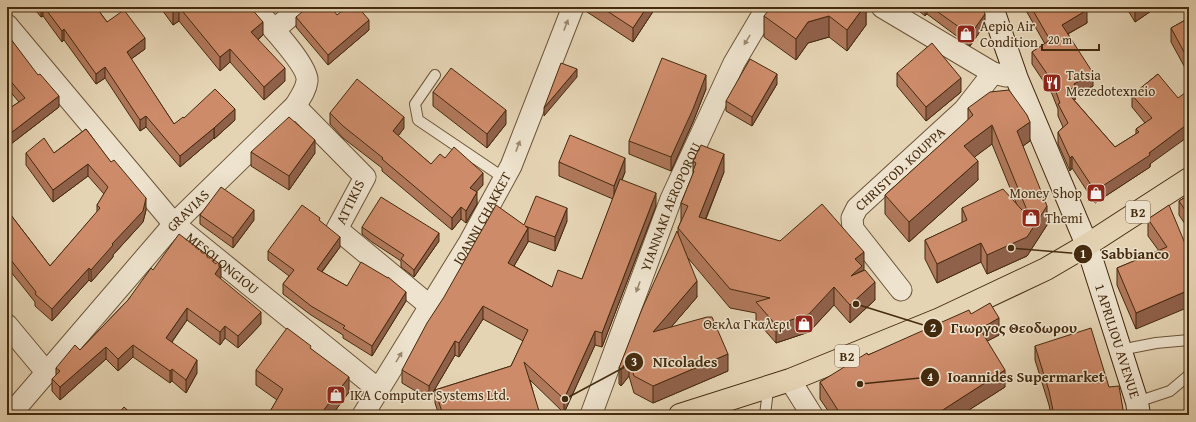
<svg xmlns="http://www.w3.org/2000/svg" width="1196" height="422" font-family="'Gentium Book Plus',serif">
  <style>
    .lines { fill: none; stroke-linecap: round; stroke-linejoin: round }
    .service-casing { stroke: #6d5538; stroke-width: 12 }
    .minor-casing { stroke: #6d5538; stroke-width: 23 }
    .secondary-casing { stroke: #452b0e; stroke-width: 24 }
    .primary-casing { stroke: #452b0e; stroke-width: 24 }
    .service { stroke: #eee3ce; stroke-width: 10 }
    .minor { stroke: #eee3ce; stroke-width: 21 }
    .secondary { stroke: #eee3ce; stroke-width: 22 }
    .primary { stroke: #e5d4b4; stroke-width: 22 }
    .wall { fill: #b0785b; stroke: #452b0e }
    .shaded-wall { fill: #90614a; stroke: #452b0e }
    .building { fill: #cd8b6a; stroke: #452b0e }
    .oneway { fill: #9a876e }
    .labels { text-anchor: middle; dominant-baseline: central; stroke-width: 3; stroke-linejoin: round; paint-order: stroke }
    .shield { fill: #eee3ce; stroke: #786248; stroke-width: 1 }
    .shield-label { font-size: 13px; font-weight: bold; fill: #452b0e }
    .poi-label { font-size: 14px; fill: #452b0e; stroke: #eee3ce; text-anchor: start }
    .street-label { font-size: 14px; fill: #452b0e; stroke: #eee3ce }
    .leader { fill: none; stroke: #452b0e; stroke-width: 1.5 }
    .callout-dot { fill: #452b0e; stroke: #eee3ce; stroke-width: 1.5 }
    .mark-label { font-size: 12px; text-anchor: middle; font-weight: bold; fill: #fff }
    .callout-label { font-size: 15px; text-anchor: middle; font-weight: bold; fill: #452b0e; stroke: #eee3ce; stroke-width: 3; stroke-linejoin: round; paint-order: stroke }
  </style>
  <rect width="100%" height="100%" fill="#e5d4b4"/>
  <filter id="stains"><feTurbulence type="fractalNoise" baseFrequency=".005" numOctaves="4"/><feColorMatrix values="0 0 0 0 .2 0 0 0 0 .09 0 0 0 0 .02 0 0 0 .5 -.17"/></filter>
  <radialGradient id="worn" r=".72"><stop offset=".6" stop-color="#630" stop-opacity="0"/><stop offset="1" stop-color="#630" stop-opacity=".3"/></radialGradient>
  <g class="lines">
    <defs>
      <g id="service">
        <polyline points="435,75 415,104 418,120 504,178"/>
        <polyline points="1120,350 1156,343 1189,340"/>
        <polyline points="1137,402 1170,391 1189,375"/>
        <polyline points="765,415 768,390"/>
      </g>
      <g id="minor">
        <polyline points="882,7 993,73 1006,76"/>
        <path id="s1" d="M7,25l167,199 205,166"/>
        <polyline points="274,30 301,7"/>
        <polyline points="295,106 365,177 337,229 430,306"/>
        <path id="s2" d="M901,290l-48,-61 -1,-11 5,-10 107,-98 29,-37"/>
        <polyline points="7,325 47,373"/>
        <polyline points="790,380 812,415"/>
        <path id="s3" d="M10,415l164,-191 121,-118c5,-8 11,-16 12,-25 2,-15 -42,-61 -53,-74"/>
        <path id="s4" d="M363,415l106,-172 42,-77 62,-159"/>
        <path id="s5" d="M591,415l80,-216 63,-136 33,-56"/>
      </g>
      <g id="secondary">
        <path id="s6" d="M992,7l25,72 70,166 50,157 2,13"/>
      </g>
      <polyline id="primary" points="680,415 790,380 940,319 1046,269 1087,245 1189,179"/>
    </defs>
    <use href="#service" class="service-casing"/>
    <use href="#minor" class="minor-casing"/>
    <use href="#secondary" class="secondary-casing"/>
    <use href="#primary" class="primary-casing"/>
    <use href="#service" class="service"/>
    <use href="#minor" class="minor"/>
    <use href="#secondary" class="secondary"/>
    <use href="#primary" class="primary"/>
  </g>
  <g class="wall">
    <polygon points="33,7 96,7 107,22 145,49 131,59 174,124 184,118 235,120 214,139 214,138 180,167 146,127 140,131 105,78 96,84 64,40 62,42 43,16 41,17"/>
    <polygon points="160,7 250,7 263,35 258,40 285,81 264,100 230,62 220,71 179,21 173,25"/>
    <polygon points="584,7 656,7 633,42 584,10"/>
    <polygon points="866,7 866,25 847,51 829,37 808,43 796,60 764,37 764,16"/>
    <polygon points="914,7 983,7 985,24 970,46 927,14 925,16"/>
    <polygon points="1024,7 1085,7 1087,23 1068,34 1093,86 1075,95 1075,100 1074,100 1115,147 1136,134 1136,129 1145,123 1132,107 1132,95 1158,74 1150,167 1095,203 1072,168 1070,171 1058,144 1058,132 1063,127 1058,116 1058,109 1052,94 1032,64 1032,52 1045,44"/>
    <polygon points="1126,7 1157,7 1135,22"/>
    <polygon points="337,15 369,30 328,65 296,27 296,17"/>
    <polygon points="1189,18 1189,75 1171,42 1171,28"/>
    <polygon points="7,34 59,107 7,147 7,110 19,102 7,88"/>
    <polygon points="897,73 961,92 926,121 897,86"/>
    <polygon points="777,84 752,126 726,111 726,101"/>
    <polygon points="706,89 693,122 671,171 629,154 629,141"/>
    <polygon points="433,92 506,124 487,148 433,106"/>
    <polygon points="968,108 1030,141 1023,146 1047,225 1027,256 987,274 981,262 937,283 925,259 925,240 962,223 962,208 1017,205 992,144 974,157 978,180 909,242 885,214 885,195 968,120"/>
    <polygon points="330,113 404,128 398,136 431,164 445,158 483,185 476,192 477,204 466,223 461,219 452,230 382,171 382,168 343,138 330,124"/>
    <polygon points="86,129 146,210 143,222 113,255 113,257 91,282 89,280 52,321 35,306 35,302 7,267 7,210 50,266 97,212 97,205 104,194 88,176 53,202 26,165 26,153 54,153"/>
    <polygon points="251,152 315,153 289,190 251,166"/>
    <polygon points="693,161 724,172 706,219 864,270 875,300 850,323 834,305 809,332 776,343 756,320 756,313 730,308 688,258 697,297 672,326 728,371 653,403 634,393 629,376 621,386 619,384 619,368 678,233 678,228 681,221 681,203 693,174"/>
    <polygon points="559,162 625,172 622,180 656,206 602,347 595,345 564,413 530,380 539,415 439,415 435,403 435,390 511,366 523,341 483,319 459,357 455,355 429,399 402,383 402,370 524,225 567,221 555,251 528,241 528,242 514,266 552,287 582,279 613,199 559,176"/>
    <polygon points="1189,195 1189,230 1179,215 1179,201"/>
    <polygon points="200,215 254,220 233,248 200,224"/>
    <polygon points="1148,219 1189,253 1136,329 1117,285 1117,268 1159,251 1148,236"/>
    <polygon points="320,221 340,247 322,272 347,286 406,301 372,356 343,338 343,335 311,315 283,294 283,284 289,276 268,260 268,251"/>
    <polygon points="362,227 439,241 414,277 401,267 401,261 372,242 362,234"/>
    <polygon points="153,270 221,278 220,279 261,324 238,348 225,338 220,345 187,320 172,342 197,373 186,393 172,381 170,383 133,357 118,371 106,359 60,400 52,391 52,379 56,375 56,368 80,350 128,300"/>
    <polygon points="971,314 999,335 987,341 1005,387 961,415 831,415 820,399 820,382 868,355"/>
    <polygon points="1035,346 1109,387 1124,415 1051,415 1049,405 1035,360"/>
    <polygon points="311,349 349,392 332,415 268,415 277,400 256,385 256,370"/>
  </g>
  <g class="shaded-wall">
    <polygon points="41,7 43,7 43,16 41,17"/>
    <polygon points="179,7 179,21 173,25 173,12"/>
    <polygon points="647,7 656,7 633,42 633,28"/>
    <polygon points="864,7 866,7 866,25 847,51 847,30"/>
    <polygon points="925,7 927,7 927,14 925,16"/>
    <polygon points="1143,7 1157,7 1135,22 1135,12"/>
    <polygon points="1087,10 1087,23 1062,37 1062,25"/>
    <polygon points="985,14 985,24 970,46 970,35"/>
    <polygon points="829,16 829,37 808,43 796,60 796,39 808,22"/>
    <polygon points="369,20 369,30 328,65 328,55"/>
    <polygon points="263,22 263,35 251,45 251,32"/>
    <polygon points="64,29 64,40 62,42 62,31"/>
    <polygon points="145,38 145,49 127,62 127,52"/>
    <polygon points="230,49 230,62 220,71 220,57"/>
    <polygon points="105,67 105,78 96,84 96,74"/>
    <polygon points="285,68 285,81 264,100 264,87"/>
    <polygon points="577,69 577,77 544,116 544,108"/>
    <polygon points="1093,73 1093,86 1075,95 1075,100 1066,104 1066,91 1074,84"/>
    <polygon points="777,74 777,84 752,126 752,117"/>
    <polygon points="706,75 706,89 693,122 671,171 671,157"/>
    <polygon points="961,78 961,92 926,121 926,107"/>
    <polygon points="59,96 59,107 7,147 7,136"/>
    <polygon points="235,109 235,120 214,139 214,128"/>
    <polygon points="506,110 506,124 487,148 487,134"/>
    <polygon points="146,116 146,127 140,131 140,120"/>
    <polygon points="404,117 404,128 393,143 393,131"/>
    <polygon points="1030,122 1030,141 1017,150 1017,131"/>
    <polygon points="1189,123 1189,136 1150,164 1150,167 1095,203 1095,191 1149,153"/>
    <polygon points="992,125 992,144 964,165 964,146"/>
    <polygon points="214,128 214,138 180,167 180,156"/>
    <polygon points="315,140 315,153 289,190 289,176"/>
    <polygon points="724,154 724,172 699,235 699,217"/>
    <polygon points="1072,156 1072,168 1070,171 1070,158"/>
    <polygon points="625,158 625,172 614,199 614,186"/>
    <polygon points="978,161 978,180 909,242 909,222"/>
    <polygon points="88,164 88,176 53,202 53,190"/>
    <polygon points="483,173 483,185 470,199 470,188"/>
    <polygon points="477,192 477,204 466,223 466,211"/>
    <polygon points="656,193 656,206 602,347 602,333"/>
    <polygon points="146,198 146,210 143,222 113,255 113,257 91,282 91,270 112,244"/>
    <polygon points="1047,206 1047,225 1027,256 987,274 987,255"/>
    <polygon points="461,207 461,219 452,230 452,218"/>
    <polygon points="567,208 567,221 555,251 555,237"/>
    <polygon points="254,210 254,220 233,248 233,238"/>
    <polygon points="528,228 528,242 508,276 508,263"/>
    <polygon points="439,233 439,241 414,277 414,270"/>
    <polygon points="340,237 340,247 317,278 317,269"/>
    <polygon points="981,243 981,262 937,283 937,264"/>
    <polygon points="864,252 864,270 851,276 855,259"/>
    <polygon points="221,265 221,278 215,286 215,274"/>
    <polygon points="89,268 89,280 52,321 52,309"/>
    <polygon points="697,281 697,297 653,348 653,332"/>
    <polygon points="875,282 875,300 850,323 850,305"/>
    <polygon points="834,287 834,305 809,332 776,343 776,325"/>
    <polygon points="1189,290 1189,307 1136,329 1136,313"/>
    <polygon points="406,292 406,301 372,356 372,346"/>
    <polygon points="483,306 483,319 459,357 459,343"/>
    <polygon points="187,308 187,320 166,350 166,338"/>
    <polygon points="261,312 261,324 238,348 238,336"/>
    <polygon points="999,318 999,335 980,345 980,329"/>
    <polygon points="225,326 225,338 220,345 220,332"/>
    <polygon points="595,331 595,345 564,413 564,399"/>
    <polygon points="455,341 455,355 429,399 429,386"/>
    <polygon points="133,345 133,357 118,371 118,359"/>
    <polygon points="106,347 106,359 60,400 60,387"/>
    <polygon points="728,354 728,371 653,403 653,386"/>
    <polygon points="629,359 629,376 621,386 621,369"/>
    <polygon points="197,360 197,373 186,393 186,380"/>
    <polygon points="172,369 172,381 170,383 170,371"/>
    <polygon points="1005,370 1005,387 961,415 935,415"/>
    <polygon points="349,377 349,392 332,415 320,415"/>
    <polygon points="539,411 539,415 527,415"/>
  </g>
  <g class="building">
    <polygon points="44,7 96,7 107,22 124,10 145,38 127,52 174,124 183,117 184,118 215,89 235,109 214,128 180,156 146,116 140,120 105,67 96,74 64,29 62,31"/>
    <polygon points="170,7 250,7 263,22 251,32 285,68 264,87 230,49 220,57 179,7 173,12"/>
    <polygon points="308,7 331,7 337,15 347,7 358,7 369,20 328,55 296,17"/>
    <polygon points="601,7 647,7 633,28"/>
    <polygon points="771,7 864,7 847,30 829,16 808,22 796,39 764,16"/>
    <polygon points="931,7 983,7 985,14 970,35"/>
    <polygon points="1031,7 1085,7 1087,10 1062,25 1093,73 1074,84 1075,87 1066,91 1115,147 1139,132 1136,129 1152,118 1132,95 1158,74 1178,98 1189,90 1189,123 1149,153 1150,155 1095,191 1072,156 1070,158 1058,132 1068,123 1058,104 1060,103 1052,81 1032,52 1050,40"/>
    <polygon points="1132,7 1143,7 1135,12"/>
    <polygon points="1189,18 1189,61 1171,28"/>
    <polygon points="7,34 38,75 40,74 59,96 7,136 7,110 25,98 7,77"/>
    <polygon points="932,43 961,78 926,107 897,73"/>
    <polygon points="662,58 706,75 693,109 671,157 629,141"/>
    <polygon points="750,59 777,74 752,117 726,101"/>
    <polygon points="561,63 577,69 544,108"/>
    <polygon points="451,68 506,110 487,134 433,92"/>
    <polygon points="357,79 404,117 393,131 431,164 440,154 445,158 454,147 483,173 470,188 477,192 466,211 461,207 452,218 382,159 383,158 343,126 330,113"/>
    <polygon points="1009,90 1027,115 1030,122 1017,131 1047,206 1027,237 987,255 981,243 937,264 925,240 967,220 962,208 1003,189 1031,220 992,125 964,146 978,161 909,222 885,195 973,115 968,108 990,92"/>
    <polygon points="289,117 315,140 289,176 251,152"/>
    <polygon points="86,129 111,162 114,160 146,198 143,211 112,244 113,245 91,270 89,268 52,309 35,294 36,292 7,255 7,210 50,266 100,208 97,205 108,187 88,164 53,190 26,153 44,138 54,153"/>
    <polygon points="570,135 625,158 614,186 559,162"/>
    <polygon points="701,145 724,154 699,217 780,241 822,204 864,252 855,259 862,266 851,276 865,270 875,282 850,305 834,287 809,314 776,325 756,302 770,298 730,289 678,228 688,206 681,203 694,171 693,171 696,163 693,161"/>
    <polygon points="620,179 656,193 602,333 595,331 564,399 524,362 539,411 527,415 443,415 435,390 511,366 528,330 483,306 459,343 455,341 429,386 402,370 427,323 444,297 496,205 524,225 536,196 567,208 555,237 525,226 528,228 508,263 552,287 558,270 582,279"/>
    <polygon points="221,187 254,210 233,238 200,215"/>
    <polygon points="1189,195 1189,216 1179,201"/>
    <polygon points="381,197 439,233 414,270 401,259 404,255 372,234 362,227"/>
    <polygon points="302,205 320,218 319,220 340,237 317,269 347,286 361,262 388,278 388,277 406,292 372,346 343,328 345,326 311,306 283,284 294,270 268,251"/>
    <polygon points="1169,205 1189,253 1189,290 1136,313 1117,268 1167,247 1148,219"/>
    <polygon points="677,231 697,281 653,332 707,317 712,317 728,354 653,386 634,376 629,359 621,369 619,368 642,309"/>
    <polygon points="179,234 221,265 215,274 261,312 238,336 225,326 220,332 187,308 166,338 197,360 186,380 172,369 170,371 133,345 118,359 106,347 60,387 52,379 60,371 56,368 75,345 80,350 128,300 151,268 153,270"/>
    <polygon points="990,303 999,318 980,329 1005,370 935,415 841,415 820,382 867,353 868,355 969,310 971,314"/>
    <polygon points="287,328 311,346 310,348 349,377 320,415 268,415 283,389 256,370"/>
    <polygon points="1091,328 1109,387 1119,386 1124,415 1054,415 1049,391 1035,346"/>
    <polygon points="124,407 133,415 117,415"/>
    <polygon points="1189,411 1189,415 1174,415"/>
  </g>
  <defs><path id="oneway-solid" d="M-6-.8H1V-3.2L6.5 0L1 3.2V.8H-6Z"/></defs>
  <g class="oneway">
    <use href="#oneway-solid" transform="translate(566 25) rotate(-69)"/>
    <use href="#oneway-solid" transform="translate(747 40) rotate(121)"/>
    <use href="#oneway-solid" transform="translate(518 146) rotate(-69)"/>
    <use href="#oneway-solid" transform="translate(638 287) rotate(110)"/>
    <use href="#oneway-solid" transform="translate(399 357) rotate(-59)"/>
  </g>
  <defs>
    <symbol id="shop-square" viewBox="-11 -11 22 22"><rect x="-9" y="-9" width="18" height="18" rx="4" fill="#8f2418" stroke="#eee3ce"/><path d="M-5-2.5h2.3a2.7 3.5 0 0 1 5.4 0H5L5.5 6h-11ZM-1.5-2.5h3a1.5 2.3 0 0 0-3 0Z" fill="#fff"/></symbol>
    <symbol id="restaurant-square" viewBox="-11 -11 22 22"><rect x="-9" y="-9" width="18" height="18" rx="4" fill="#8f2418" stroke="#eee3ce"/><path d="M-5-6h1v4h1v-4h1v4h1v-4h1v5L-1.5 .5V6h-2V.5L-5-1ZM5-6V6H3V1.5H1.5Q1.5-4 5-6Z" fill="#fff"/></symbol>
  </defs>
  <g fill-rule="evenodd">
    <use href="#shop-square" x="955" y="23" width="22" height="22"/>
    <use href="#restaurant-square" x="1041" y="72" width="22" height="22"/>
    <use href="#shop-square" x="1085" y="182" width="22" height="22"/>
    <use href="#shop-square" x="1020" y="207" width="22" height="22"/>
    <use href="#shop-square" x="793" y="313" width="22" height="22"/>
    <use href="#shop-square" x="325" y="384" width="22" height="22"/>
  </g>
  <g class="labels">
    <g class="shield">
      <rect x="1126" y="201" width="24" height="22" rx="3"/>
      <rect x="835" y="345" width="24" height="22" rx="3"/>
    </g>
    <g class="shield-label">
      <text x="1138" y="212">B2</text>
      <text x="847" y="356">B2</text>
    </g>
    <g class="poi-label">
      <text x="980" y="26">Aepio Air<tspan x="980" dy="16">Condition</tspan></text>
      <text x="1066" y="75">Tatsia<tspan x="1066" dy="16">Mezedotexneio</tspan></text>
      <text x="1082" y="193" text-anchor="end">Money Shop</text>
      <text x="1045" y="218">Themi</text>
      <text x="790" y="324" text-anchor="end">Θεκλα Γκαλερι</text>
      <text x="350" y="395">IKA Computer Systems Ltd.</text>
    </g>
    <g class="street-label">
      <text stroke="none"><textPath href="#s2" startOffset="158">CHRISTOD. KOUPPA</textPath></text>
      <text transform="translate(350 202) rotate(-64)">ATTIKIS</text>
      <text stroke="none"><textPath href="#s5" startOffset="223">YIANNAKI AEROPOROU</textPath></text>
      <text stroke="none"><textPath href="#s3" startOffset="271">GRAVIAS</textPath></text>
      <text stroke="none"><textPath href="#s4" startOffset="230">IOANNI CHAKKET</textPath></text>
      <text stroke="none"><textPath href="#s1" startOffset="322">MESOLONGIOU</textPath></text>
      <text stroke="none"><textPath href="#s6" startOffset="357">1 APRILIOU AVENUE</textPath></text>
    </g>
  </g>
  <path class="leader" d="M1011 248L1083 254M856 304L933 328M565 399L634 362M860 384L930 377"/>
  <g class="callout-dot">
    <circle cx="1011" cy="248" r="4"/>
    <circle cx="856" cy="304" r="4"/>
    <circle cx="565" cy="399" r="4"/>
    <circle cx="860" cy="384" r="4"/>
    <circle cx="1083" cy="254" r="10"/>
    <circle cx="933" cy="328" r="10"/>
    <circle cx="634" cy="362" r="10"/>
    <circle cx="930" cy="377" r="10"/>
  </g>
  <g class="mark-label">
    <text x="1083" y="258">1</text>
    <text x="933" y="332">2</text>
    <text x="634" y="366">3</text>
    <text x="930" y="381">4</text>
  </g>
  <g class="callout-label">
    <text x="1135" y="259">Sabbianco</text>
    <text x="1014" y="333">Γιωργος Θεοδωρου</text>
    <text x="685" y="367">NIcolades</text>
    <text x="1026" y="382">Ioannides Supermarket</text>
  </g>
  <rect width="1196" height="422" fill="none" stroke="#e5d4b4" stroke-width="24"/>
  <rect x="8" y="8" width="1180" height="406" fill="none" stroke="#452b0e" stroke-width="2"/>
  <rect x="12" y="12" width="1172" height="398" fill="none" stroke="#452b0e"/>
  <path d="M1042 44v6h57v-6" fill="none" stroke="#452b0e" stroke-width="2"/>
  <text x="1048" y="44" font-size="12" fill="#452b0e" stroke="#eee3ce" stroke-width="3" paint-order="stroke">20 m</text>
  <rect width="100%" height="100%" filter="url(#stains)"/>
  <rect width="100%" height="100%" fill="url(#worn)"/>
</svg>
